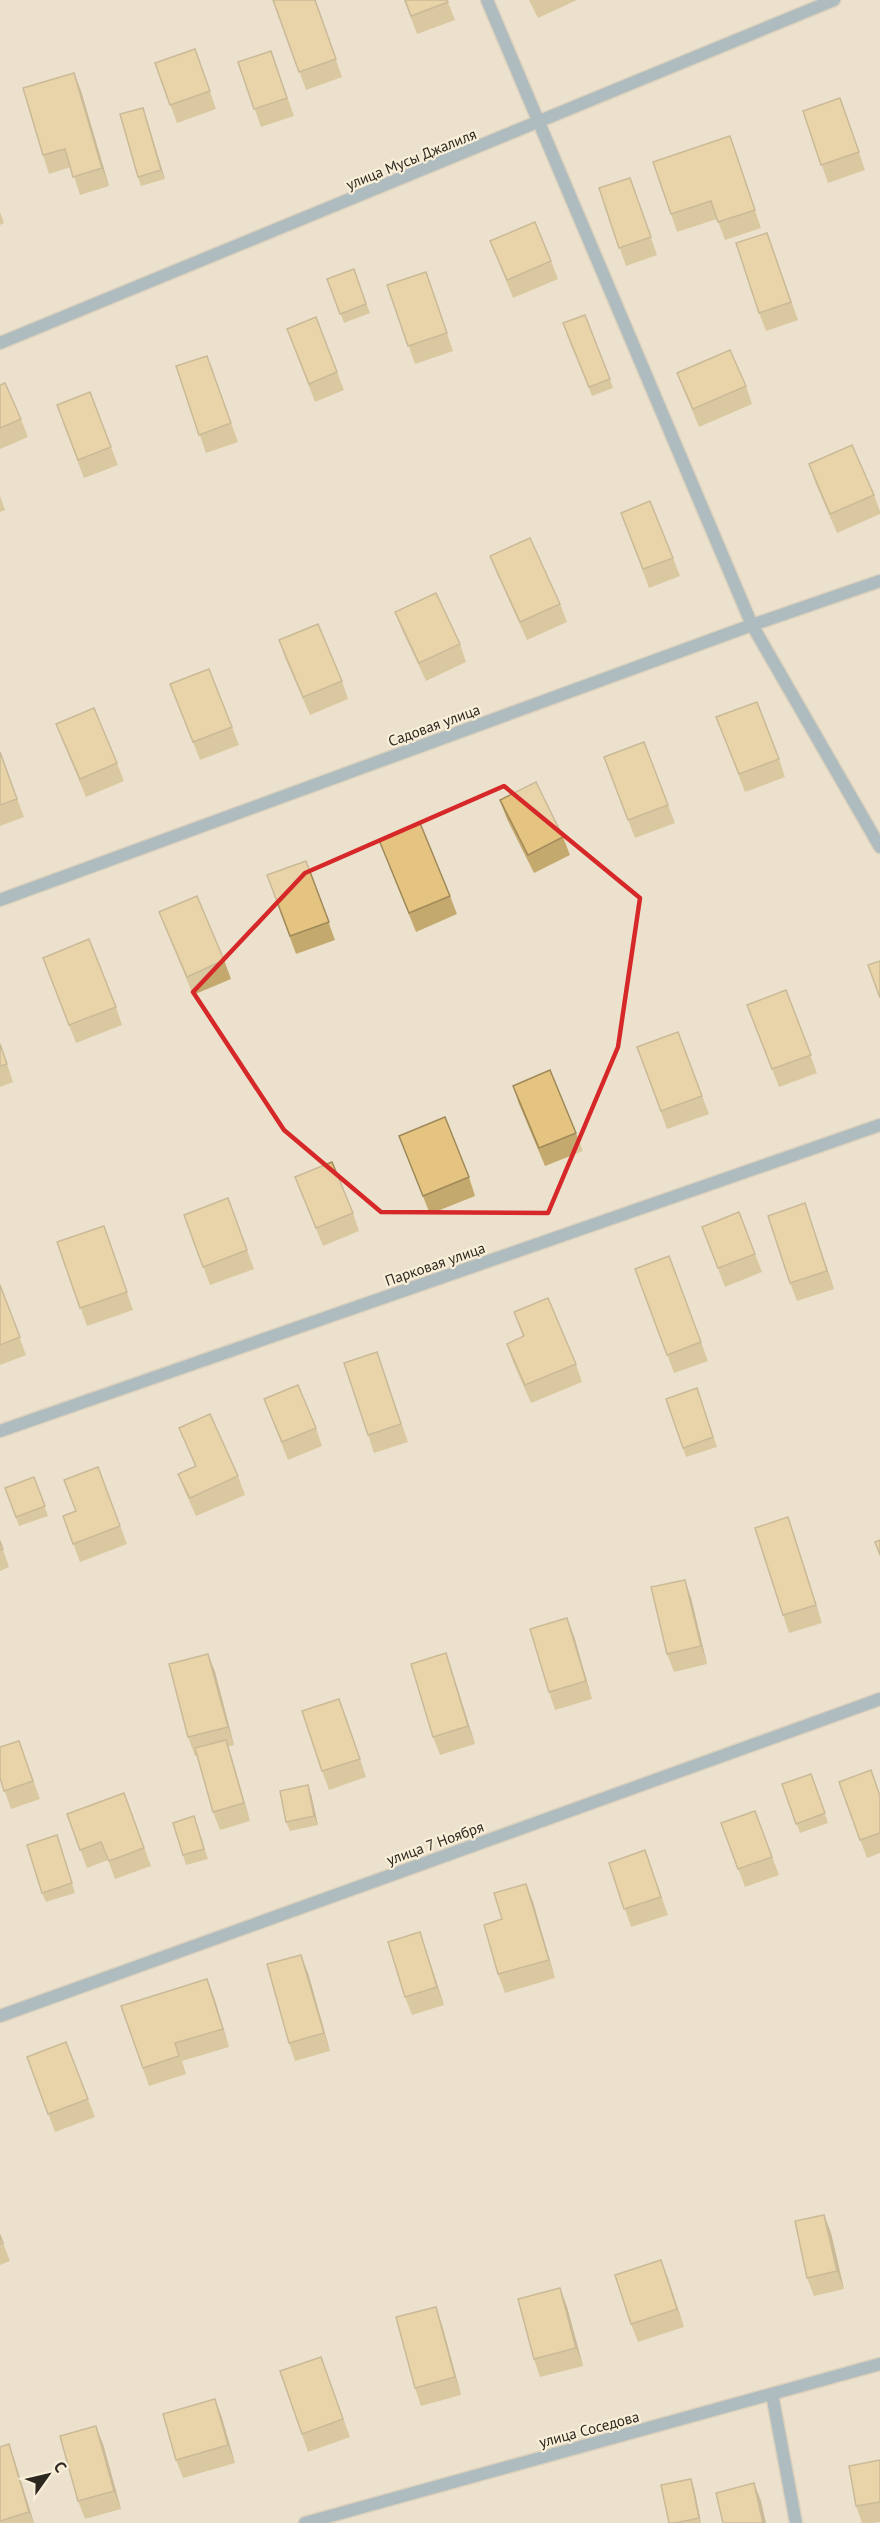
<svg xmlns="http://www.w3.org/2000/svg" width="880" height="2523" font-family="'PT Sans',sans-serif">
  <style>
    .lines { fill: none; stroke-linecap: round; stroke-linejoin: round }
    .minor-casing { stroke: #c6bcaa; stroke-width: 15 }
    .minor { stroke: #638daf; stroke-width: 12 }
    .wall { fill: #c4a96e }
    .shaded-wall { fill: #a0895a }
    .building { fill: #e4c480; stroke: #a0895a; stroke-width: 1.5 }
    .marked { fill: none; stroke: #d62828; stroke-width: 4.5; stroke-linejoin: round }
    .labels { text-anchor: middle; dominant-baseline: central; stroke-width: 4.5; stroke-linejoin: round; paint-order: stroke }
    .street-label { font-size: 15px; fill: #2c2820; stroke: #f9efd9 }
  </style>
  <rect width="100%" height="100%" fill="#ece1cc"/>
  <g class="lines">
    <defs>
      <g id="minor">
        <polyline points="487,0 752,625 880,847"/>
        <polyline points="0,343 834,0"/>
        <polyline points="0,900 752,625 880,581"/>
        <polyline points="0,1431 880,1125"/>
        <polyline points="0,2016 880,1699"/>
        <polyline points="772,2394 796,2523"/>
        <polyline points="305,2523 880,2364"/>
      </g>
    </defs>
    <use href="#minor" class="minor-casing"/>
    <use href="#minor" class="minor"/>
  </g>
  <g class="wall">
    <polygon points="273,0 315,0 342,77 306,90"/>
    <polygon points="404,0 447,0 455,20 417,34"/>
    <polygon points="529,0 577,0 538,18"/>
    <polygon points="195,49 216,109 177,123 155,63"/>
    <polygon points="271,51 294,116 261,127 238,62"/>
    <polygon points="74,73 81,91 109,186 80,195 71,167 49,174 43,155"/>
    <polygon points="840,98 865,170 828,183 803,111"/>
    <polygon points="143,108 165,179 141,186 138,177"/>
    <polygon points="736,154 761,228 725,240 717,219 677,232 671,214"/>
    <polygon points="630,178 657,255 626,266 599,188"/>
    <polygon points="0,212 4,223 0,225"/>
    <polygon points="767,233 798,320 766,331 759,313"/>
    <polygon points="490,241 551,261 558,279 513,298"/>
    <polygon points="354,269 370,313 344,323 327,279"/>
    <polygon points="426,272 453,351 415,364 387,285"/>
    <polygon points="287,329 337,372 344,390 315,402"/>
    <polygon points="566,333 610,379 613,388 592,396"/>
    <polygon points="207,356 238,442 206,453 176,366"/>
    <polygon points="677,373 746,386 752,404 699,427 684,391"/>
    <polygon points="0,385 21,419 28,437 0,449"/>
    <polygon points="63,423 111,447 118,465 84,478"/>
    <polygon points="809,464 874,495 880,511 880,514 837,533 815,482"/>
    <polygon points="0,496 5,510 0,512"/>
    <polygon points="621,513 673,558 680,576 649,588"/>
    <polygon points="490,556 560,604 567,622 527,640 497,574"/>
    <polygon points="395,612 460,644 466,662 426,681 402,630"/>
    <polygon points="279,640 342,681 348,699 310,715 285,658"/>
    <polygon points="170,684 232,727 239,745 200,760"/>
    <polygon points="716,717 779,759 785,777 745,792"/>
    <polygon points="56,724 117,763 124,781 86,797 63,742"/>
    <polygon points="644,742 675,823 635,838 604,757"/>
    <polygon points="0,752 24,817 0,826"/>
    <polygon points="500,801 563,837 570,855 534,873 507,819"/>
    <polygon points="379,840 450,896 457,914 416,932"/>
    <polygon points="306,861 335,940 296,954 267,875"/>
    <polygon points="159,912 224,960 231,979 193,995"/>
    <polygon points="43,958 116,1007 122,1025 76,1043"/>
    <polygon points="786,990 817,1073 779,1087 747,1005"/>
    <polygon points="678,1032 709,1114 667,1129 637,1047"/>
    <polygon points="0,1043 13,1082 0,1087"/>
    <polygon points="513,1086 576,1133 583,1151 545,1166 519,1104"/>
    <polygon points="399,1136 469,1177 475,1196 430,1214"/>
    <polygon points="295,1177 353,1213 359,1231 323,1246"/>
    <polygon points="228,1198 254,1269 210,1285 184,1215"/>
    <polygon points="811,1221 834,1289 797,1301 790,1283"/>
    <polygon points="104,1226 133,1310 87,1326 57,1242"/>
    <polygon points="702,1227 755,1254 762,1272 725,1287"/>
    <polygon points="669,1256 708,1361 674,1373 635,1269"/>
    <polygon points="0,1285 26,1355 0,1365"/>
    <polygon points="514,1312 576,1364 582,1382 531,1403 513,1362 507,1344 523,1337"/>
    <polygon points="383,1370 408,1442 374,1453 368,1435"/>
    <polygon points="697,1388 717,1447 686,1457 666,1399"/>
    <polygon points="264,1399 316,1428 322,1446 288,1460"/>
    <polygon points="179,1428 238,1476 245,1495 196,1516 185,1492 178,1474 195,1466"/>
    <polygon points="98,1467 127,1544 80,1562 63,1516 76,1511"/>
    <polygon points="34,1477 48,1516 19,1526 5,1488"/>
    <polygon points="794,1535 822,1623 789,1633 783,1615"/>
    <polygon points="0,1541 9,1567 0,1571"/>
    <polygon points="685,1580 691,1598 707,1664 674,1672 667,1654"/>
    <polygon points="574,1636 592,1699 555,1710 549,1692"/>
    <polygon points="208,1654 215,1672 234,1745 228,1747 250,1821 220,1830 213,1812 197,1755 195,1756 188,1737"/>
    <polygon points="452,1671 475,1744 440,1755 433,1737"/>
    <polygon points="346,1717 366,1777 329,1790 322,1771"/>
    <polygon points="19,1741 40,1799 11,1809 0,1778"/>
    <polygon points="811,1774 828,1823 800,1833 782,1784"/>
    <polygon points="124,1793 151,1866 115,1879 108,1860 87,1868 67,1814"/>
    <polygon points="311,1794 318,1825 290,1831 286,1822"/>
    <polygon points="880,1795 880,1853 867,1858 845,1800"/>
    <polygon points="755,1811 779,1875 745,1887 721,1823"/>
    <polygon points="194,1816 208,1859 186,1865 183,1855"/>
    <polygon points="60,1845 75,1893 46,1902 42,1893"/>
    <polygon points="645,1850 668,1915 631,1927 609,1863"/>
    <polygon points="526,1884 533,1902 555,1978 505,1993 498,1974 502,1919"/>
    <polygon points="426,1950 444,2005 412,2015 405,1997"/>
    <polygon points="308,1973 330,2051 295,2061 289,2043"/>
    <polygon points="214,1997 229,2047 182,2061 186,2074 149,2086 121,2006"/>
    <polygon points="27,2057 88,2099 95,2117 55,2132"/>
    <polygon points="824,2215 831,2233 844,2289 814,2296 807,2278"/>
    <polygon points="0,2235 10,2261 0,2265"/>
    <polygon points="661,2260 684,2327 638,2342 631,2324"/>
    <polygon points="560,2288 567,2307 583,2366 540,2377 534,2359"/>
    <polygon points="442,2325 461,2395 421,2406 415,2388"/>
    <polygon points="321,2357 350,2437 308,2452 280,2371"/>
    <polygon points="215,2399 222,2418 235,2463 183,2478 176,2460"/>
    <polygon points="9,2444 15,2462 34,2523 0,2523 0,2447"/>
    <polygon points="103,2444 121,2509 85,2519 78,2501"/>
    <polygon points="880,2460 880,2522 872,2523 862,2523 856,2506"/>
    <polygon points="694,2488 701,2523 669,2523"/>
  </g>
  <g class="shaded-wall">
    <polygon points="74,73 81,91 109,186 102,168"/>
    <polygon points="143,108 146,117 165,179 161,170"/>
    <polygon points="805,1203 811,1221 834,1289 827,1271"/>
    <polygon points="788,1517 794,1535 822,1623 816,1605"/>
    <polygon points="685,1580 691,1598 707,1664 701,1646"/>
    <polygon points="567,1618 574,1636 592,1699 586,1681"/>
    <polygon points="446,1653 452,1671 475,1744 468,1726"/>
    <polygon points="208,1654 215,1672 234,1745 228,1727"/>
    <polygon points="226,1740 232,1758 250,1821 244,1803"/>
    <polygon points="308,1785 311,1794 318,1825 314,1816"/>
    <polygon points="526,1884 533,1902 555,1978 549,1960"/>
    <polygon points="420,1932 426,1950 444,2005 437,1987"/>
    <polygon points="301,1955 308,1973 330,2051 324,2033"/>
    <polygon points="207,1979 214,1997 229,2047 223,2029"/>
    <polygon points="824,2215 831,2233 844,2289 837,2271"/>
    <polygon points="661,2260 668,2278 684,2327 677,2309"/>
    <polygon points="560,2288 567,2307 583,2366 576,2348"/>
    <polygon points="436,2307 442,2325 461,2395 455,2377"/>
    <polygon points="215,2399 222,2418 235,2463 228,2445"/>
    <polygon points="96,2426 103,2444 121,2509 114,2491"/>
    <polygon points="9,2444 15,2462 34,2523 29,2512"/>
    <polygon points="691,2479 694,2488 701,2523 699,2518"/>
    <polygon points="754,2483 761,2501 766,2523 763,2523"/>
  </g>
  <g class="building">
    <polygon points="273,0 315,0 336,59 299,72"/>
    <polygon points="405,0 447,0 448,2 411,16"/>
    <polygon points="195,49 210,91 170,105 155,63"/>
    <polygon points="271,51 287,98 254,109 238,62"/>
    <polygon points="74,73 102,168 73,177 65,149 43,155 23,88"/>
    <polygon points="840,98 859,152 821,165 803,111"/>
    <polygon points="143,108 161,170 138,177 120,114"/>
    <polygon points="730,136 755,210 718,222 711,201 671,214 653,162"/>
    <polygon points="630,178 651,237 619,248 599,188"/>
    <polygon points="535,222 551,261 507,280 490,241"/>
    <polygon points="767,233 791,302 759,313 736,243"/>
    <polygon points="354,269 366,304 340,314 327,279"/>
    <polygon points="426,272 447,333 408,346 387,285"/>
    <polygon points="585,315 610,379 589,387 563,323"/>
    <polygon points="316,317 337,372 309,384 287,329"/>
    <polygon points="730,350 746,386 693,409 677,373"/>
    <polygon points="207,356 231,423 199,435 176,366"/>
    <polygon points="5,383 21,419 0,428 0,385"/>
    <polygon points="90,392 111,447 78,460 57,405"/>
    <polygon points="852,445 874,495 830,514 809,464"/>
    <polygon points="650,501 673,558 643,569 621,513"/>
    <polygon points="530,538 560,604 520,622 490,556"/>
    <polygon points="436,593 460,644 419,663 395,612"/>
    <polygon points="318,624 342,681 303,697 279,640"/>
    <polygon points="209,669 232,727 193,742 170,684"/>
    <polygon points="757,702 779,759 739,774 716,717"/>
    <polygon points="94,708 117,763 80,779 56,724"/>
    <polygon points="644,742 668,805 628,820 604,757"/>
    <polygon points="0,752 17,799 0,805"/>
    <polygon points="536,782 563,837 528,855 500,800"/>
    <polygon points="420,823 450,896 409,913 379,840"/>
    <polygon points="306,861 329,922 290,936 267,875"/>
    <polygon points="197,896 224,960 187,977 159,912"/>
    <polygon points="89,939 116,1007 69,1025 43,958"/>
    <polygon points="880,961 880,998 868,965"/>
    <polygon points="786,990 811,1055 772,1069 747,1005"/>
    <polygon points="678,1032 702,1096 661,1111 637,1047"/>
    <polygon points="0,1044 7,1064 0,1066"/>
    <polygon points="550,1070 576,1133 539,1148 513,1086"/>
    <polygon points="445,1117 469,1177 423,1196 399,1136"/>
    <polygon points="332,1162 353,1213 316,1228 295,1177"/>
    <polygon points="228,1198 247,1250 203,1267 184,1215"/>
    <polygon points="805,1203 827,1271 790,1283 768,1216"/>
    <polygon points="739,1212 755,1254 718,1268 702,1227"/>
    <polygon points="104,1226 127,1292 80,1308 57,1242"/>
    <polygon points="669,1256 701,1342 667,1355 635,1269"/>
    <polygon points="0,1285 20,1337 0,1345"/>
    <polygon points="548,1298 576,1364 525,1385 507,1344 524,1336 514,1312"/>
    <polygon points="377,1352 401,1424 368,1435 344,1363"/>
    <polygon points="298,1385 316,1428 282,1442 264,1399"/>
    <polygon points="697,1388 713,1437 683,1448 666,1399"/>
    <polygon points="210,1414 238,1476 190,1498 178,1474 196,1466 179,1428"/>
    <polygon points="98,1467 120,1526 73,1544 63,1516 76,1511 64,1480"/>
    <polygon points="34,1477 45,1506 16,1517 5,1488"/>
    <polygon points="788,1517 816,1605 783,1615 755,1528"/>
    <polygon points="880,1540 880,1555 875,1542"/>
    <polygon points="0,1541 3,1549 0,1550"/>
    <polygon points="685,1580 701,1646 667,1654 651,1587"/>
    <polygon points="567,1618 586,1681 549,1692 530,1629"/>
    <polygon points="446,1653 468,1726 433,1737 411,1664"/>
    <polygon points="208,1654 228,1727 188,1737 169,1664"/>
    <polygon points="339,1699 360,1759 322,1771 302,1711"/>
    <polygon points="226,1740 244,1803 213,1812 195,1748"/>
    <polygon points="19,1741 33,1781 4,1791 0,1778 0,1747"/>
    <polygon points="871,1770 880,1796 880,1833 860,1840 839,1782"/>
    <polygon points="811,1774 825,1813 796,1824 782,1784"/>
    <polygon points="308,1785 314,1816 286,1822 280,1791"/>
    <polygon points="124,1793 144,1848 109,1861 101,1842 80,1850 67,1814"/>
    <polygon points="755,1811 772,1857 738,1869 721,1823"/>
    <polygon points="194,1816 204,1849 183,1855 173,1823"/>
    <polygon points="57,1835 72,1883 42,1893 27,1845"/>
    <polygon points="645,1850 661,1897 624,1909 609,1863"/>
    <polygon points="526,1884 549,1960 498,1974 484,1925 502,1919 494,1893"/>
    <polygon points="420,1932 437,1987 405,1997 388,1942"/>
    <polygon points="301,1955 324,2033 289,2043 267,1964"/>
    <polygon points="207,1979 223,2029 175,2043 179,2056 143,2068 121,2006"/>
    <polygon points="66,2042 88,2099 48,2114 27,2057"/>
    <polygon points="824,2215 837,2271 807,2278 795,2221"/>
    <polygon points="0,2235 3,2243 0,2244"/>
    <polygon points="661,2260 677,2309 631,2324 615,2275"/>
    <polygon points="560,2288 576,2348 534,2359 518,2299"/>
    <polygon points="436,2307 455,2377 415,2388 396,2317"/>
    <polygon points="321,2357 343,2419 302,2434 280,2371"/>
    <polygon points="215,2399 228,2445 176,2460 163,2414"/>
    <polygon points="96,2426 114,2491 78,2501 60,2436"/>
    <polygon points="9,2444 29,2512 0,2521 0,2447"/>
    <polygon points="880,2460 880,2502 856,2506 849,2466"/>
    <polygon points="691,2479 699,2518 675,2523 669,2523 661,2485"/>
    <polygon points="754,2483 763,2523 723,2523 716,2493"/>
  </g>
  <path d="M0 0H880V2523H0ZM504,786l136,112 -22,149 -70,166 -167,-1 -97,-82 -91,-138 112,-119z" fill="#ece1cc" fill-opacity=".55" fill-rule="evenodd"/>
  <path class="marked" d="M504,786l136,112 -22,149 -70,166 -167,-1 -97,-82 -91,-138 112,-119z"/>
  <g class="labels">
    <g class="street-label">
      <text transform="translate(411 159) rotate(-22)">улица Мусы Джалиля</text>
      <text transform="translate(434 725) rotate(-20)">Садовая улица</text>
      <text transform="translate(435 1264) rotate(-19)">Парковая улица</text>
      <text transform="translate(435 1843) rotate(-20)">улица 7 Ноября</text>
      <text transform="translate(589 2429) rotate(-15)">улица Соседова</text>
    </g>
  </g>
  <g transform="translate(48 2475) rotate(56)" stroke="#f9efd9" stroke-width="4.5" paint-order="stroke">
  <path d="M0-4.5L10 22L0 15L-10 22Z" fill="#2c2820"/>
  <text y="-9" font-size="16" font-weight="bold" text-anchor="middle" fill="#2c2820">С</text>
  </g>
</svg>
